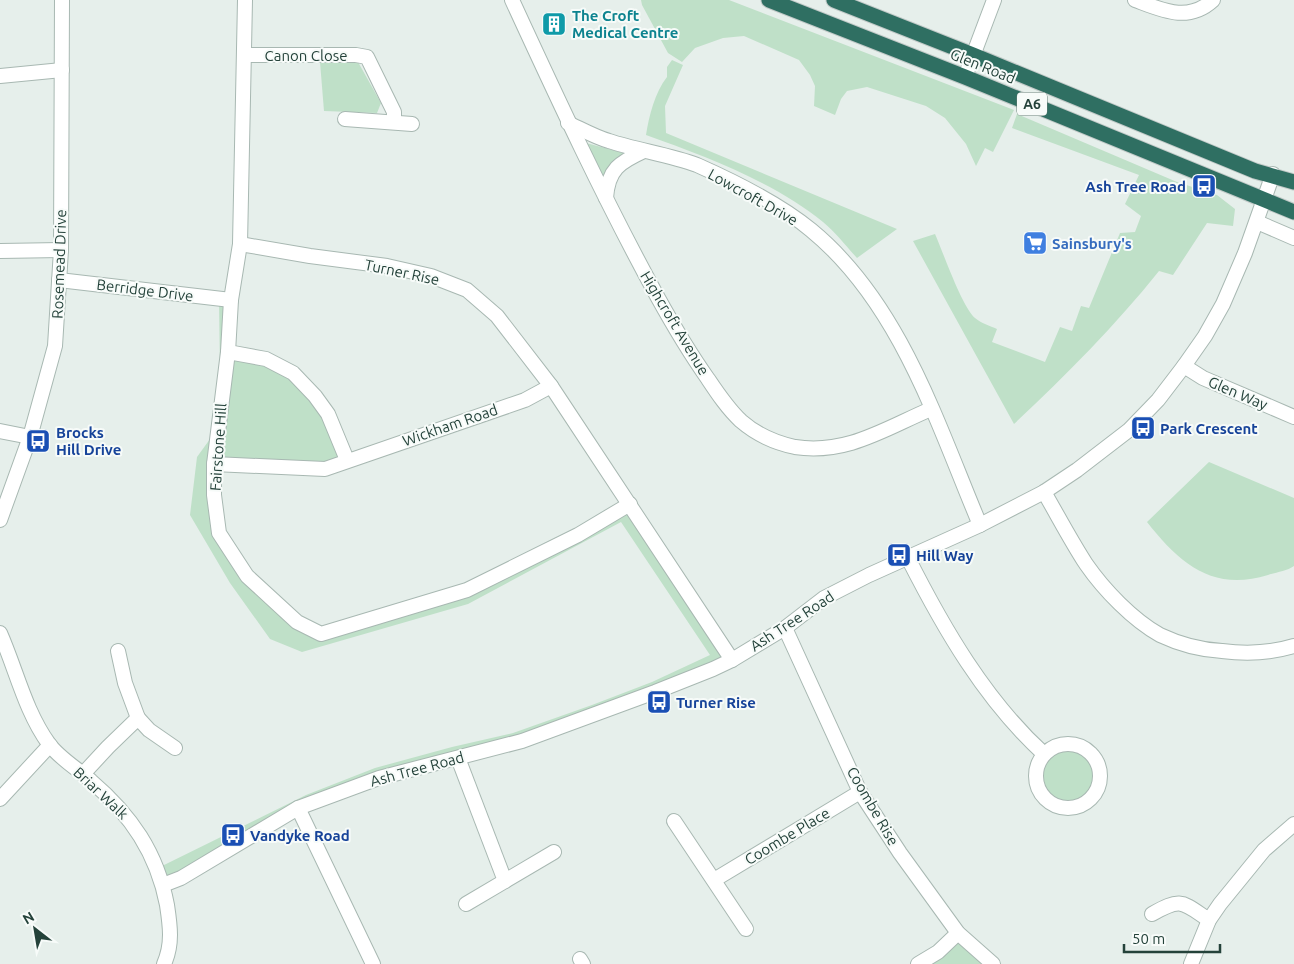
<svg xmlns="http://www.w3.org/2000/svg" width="1294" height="964" font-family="Ubuntu,sans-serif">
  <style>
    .green { fill: #bfe0c8 }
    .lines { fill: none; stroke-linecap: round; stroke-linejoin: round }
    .minor-casing { stroke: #a8b8b2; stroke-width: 16 }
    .highway-casing { stroke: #c2cac8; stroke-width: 17 }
    .minor { stroke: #fff; stroke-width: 14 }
    .highway { stroke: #2f6f62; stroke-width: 15 }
    .labels { text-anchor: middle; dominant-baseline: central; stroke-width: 4; stroke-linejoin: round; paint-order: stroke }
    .shield { fill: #f7fbf9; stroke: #637a73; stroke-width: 1 }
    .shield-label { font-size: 14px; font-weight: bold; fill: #24423a }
    .culture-label { font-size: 15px; font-weight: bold; fill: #0d838f; stroke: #f7fbf9; text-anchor: start }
    .street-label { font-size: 15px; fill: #24423a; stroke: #f7fbf9 }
    .transit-label { font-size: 15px; font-weight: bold; fill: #164399; stroke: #f7fbf9; text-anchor: start }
    .shop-label { font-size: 15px; font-weight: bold; fill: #366cbe; stroke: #f7fbf9; text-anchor: start }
  </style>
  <rect width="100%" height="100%" fill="#e6efeb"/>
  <g class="green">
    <polygon points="641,0 729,0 1014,110 993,152 985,148 976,166 966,144 945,118 926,106 867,87 847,91 841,99 835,115 814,106 815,86 810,75 799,60 744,36 723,38 695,48 682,62 668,53 642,5"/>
    <path d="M672,60l11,5 -18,41 1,27 231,96 -40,29c-11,-12 -21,-25 -34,-36 -49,-40 -118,-66 -177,-87 3,-19 9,-43 21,-58v-10z"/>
    <polygon points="320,62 358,62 381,103 377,113 324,111"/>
    <path d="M1017,114l160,68 40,13 18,14 -2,17 -26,-3 -34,52 -14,-4c-44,55 -94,105 -145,153l-101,-183 22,-7c8,18 27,73 40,84 6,5 15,8 22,11l-5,13 53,20 15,-35 12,4 9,-25 8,2 31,-75 15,-1 6,-16 -16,-12 14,-29 -127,-47z"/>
    <polygon points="586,143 624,153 617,159 602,180"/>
    <polygon points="219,299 231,300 228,352 266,359 315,396 347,460 325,469 214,464 219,533 247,576 321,634 467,590 630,504 732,660 655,692 298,808 163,885 162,866 306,795 375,768 452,747 513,733 592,705 652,682 710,655 621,522 468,604 302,652 270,639 230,583 190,515 197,457 210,439 220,371"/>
    <path d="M1209,462l85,36v68c-7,5 -17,6 -26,9 -55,17 -88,-11 -121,-53z"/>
    <circle cx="1068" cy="776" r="27"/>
    <polygon points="958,933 993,964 918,964"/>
  </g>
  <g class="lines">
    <defs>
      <g id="minor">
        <polyline points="245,0 240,244 231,300 228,352 214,464 214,495 219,533 247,576 297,622 321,634 467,590 578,535 630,504"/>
        <path d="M512,0c46,100 92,199 145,296 16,29 32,56 51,83 10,15 20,30 33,42 15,13 35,22 54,26 52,8 91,-19 136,-38"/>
        <path d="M1135,0c27,10 53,23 78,0"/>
        <polyline points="244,55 356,55 367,57 394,112 394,121"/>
        <polyline points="0,76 62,70"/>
        <polyline points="965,77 994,0"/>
        <polyline points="345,119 412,124"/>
        <path d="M568,123c13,6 27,14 41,18 27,9 62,14 88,24 36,16 84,40 114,65 89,73 126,193 169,295"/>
        <path d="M606,198c2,-29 14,-36 38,-47"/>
        <polyline points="1257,222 1294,238"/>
        <polyline points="240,244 310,256 387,266 431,276 467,290 497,316 551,386 732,660"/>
        <polyline points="0,251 61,250"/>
        <polyline points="59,280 231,300"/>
        <polyline points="228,352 266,359 293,373 315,396 328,414 347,460"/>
        <polyline points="1184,366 1203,378 1294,417"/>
        <polyline points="0,431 30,437"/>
        <polyline points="214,464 325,469 525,400 551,386"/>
        <path d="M1044,492c14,24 27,49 42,72 18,26 47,56 74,71 19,9 42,15 62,16 24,3 49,2 72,-5"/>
        <polyline points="0,520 30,437 55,346 61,250 62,0"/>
        <path d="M908,558c36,71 77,142 136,196"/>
        <polyline points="785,628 860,792 900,853 958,933 993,964"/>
        <path d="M0,633c16,36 25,78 49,111 10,14 29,25 42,37 40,34 66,72 76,124 3,20 6,39 -3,59"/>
        <polyline points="118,651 125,683 138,718"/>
        <circle cx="1068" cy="776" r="32"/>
        <polyline points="458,758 505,881"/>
        <polyline points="83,774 108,747 138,718 149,730 175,748"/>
        <polyline points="0,799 50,745"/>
        <polyline points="298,808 373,964"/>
        <polyline points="674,821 746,929"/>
        <polyline points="714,880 860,792"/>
        <polyline points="163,885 181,878 298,808 379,778 522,741 655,692 713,669 732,660 785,628 824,598 869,575 980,525 1044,492 1077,470 1129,430 1158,400 1184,366 1205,336 1223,304 1245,253 1273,174"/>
        <polyline points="466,904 554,852"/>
        <path d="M1152,914c30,-17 30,-12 57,6"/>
        <polyline points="580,959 583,964"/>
        <polyline points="918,964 938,952 958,933"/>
        <polyline points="1191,964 1209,920 1220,904 1264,850 1294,824"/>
      </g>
      <g id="highway">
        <polyline points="769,0 965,77 1294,212"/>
        <polyline points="834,0 973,55 1255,171 1294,182"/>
      </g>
    </defs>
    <use href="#minor" class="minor-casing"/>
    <use href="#highway" class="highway-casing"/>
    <use href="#minor" class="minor"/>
    <use href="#highway" class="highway"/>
  </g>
  <defs>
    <symbol id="building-square" viewBox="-11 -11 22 22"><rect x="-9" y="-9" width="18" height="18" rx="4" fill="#0f9aa8" stroke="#f7fbf9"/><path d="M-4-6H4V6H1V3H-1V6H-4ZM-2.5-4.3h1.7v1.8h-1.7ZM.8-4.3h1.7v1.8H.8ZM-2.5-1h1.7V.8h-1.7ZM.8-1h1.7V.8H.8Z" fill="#fff"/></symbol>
    <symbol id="bus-square" viewBox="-11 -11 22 22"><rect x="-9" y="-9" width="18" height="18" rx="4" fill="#1a4fb4" stroke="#f7fbf9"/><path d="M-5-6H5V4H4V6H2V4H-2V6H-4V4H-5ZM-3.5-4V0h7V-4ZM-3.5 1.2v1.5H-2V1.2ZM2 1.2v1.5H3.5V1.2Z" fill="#fff"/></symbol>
    <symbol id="supermarket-square" viewBox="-11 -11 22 22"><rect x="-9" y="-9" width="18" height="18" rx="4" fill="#3f7fe0" stroke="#f7fbf9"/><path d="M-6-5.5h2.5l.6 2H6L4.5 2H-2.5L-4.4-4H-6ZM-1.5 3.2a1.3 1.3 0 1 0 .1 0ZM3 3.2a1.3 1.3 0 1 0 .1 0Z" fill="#fff"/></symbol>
  </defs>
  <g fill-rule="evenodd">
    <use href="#building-square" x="540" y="10" width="28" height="28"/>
    <use href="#bus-square" x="1190" y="172" width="28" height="28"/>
    <use href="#supermarket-square" x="1021" y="229" width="28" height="28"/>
    <use href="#bus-square" x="1129" y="414" width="28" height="28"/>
    <use href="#bus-square" x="24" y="427" width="28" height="28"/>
    <use href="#bus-square" x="885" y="541" width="28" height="28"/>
    <use href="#bus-square" x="645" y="688" width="28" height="28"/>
    <use href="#bus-square" x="219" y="821" width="28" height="28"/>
  </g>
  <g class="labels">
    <rect class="shield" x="1017" y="92.5" width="30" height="23" rx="4"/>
    <g class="shield-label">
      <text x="1032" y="104">A6</text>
    </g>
    <g class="culture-label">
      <text x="572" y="15">The Croft<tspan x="572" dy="17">Medical Centre</tspan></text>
    </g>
    <g class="street-label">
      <text x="306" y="55">Canon Close</text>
      <text transform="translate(983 66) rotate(22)">Glen Road</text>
      <text transform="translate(753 197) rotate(29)">Lowcroft Drive</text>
      <text transform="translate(59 264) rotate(-88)">Rosemead Drive</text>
      <text transform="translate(402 272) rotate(12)">Turner Rise</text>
      <text transform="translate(145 290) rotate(7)">Berridge Drive</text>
      <text transform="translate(675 323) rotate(59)">Highcroft Avenue</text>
      <text transform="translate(1238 393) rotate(23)">Glen Way</text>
      <text transform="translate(450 425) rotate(-19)">Wickham Road</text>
      <text transform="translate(218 447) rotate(-86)">Fairstone Hill</text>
      <text transform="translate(792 621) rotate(-33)">Ash Tree Road</text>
      <text transform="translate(417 769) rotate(-15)">Ash Tree Road</text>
      <text transform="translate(101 793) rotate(43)">Briar Walk</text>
      <text transform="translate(873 806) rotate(60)">Coombe Rise</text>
      <text transform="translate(787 836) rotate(-31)">Coombe Place</text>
    </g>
    <g class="transit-label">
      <text x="1186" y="186" text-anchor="end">Ash Tree Road</text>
      <text x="1160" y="428">Park Crescent</text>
      <text x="56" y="432">Brocks<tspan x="56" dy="17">Hill Drive</tspan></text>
      <text x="916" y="555">Hill Way</text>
      <text x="676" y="702">Turner Rise</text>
      <text x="250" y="835">Vandyke Road</text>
    </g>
    <g class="shop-label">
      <text x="1052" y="243">Sainsbury's</text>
    </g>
  </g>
  <g transform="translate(35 929) rotate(329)" stroke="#f7fbf9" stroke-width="4" paint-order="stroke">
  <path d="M0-4L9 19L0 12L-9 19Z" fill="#24423a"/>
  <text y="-8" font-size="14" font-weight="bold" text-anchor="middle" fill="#24423a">N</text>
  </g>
  <path d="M1124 944v8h96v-8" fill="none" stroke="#24423a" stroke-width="2.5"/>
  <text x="1132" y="944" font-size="15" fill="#24423a" stroke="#f7fbf9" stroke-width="4" paint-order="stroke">50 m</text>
</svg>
